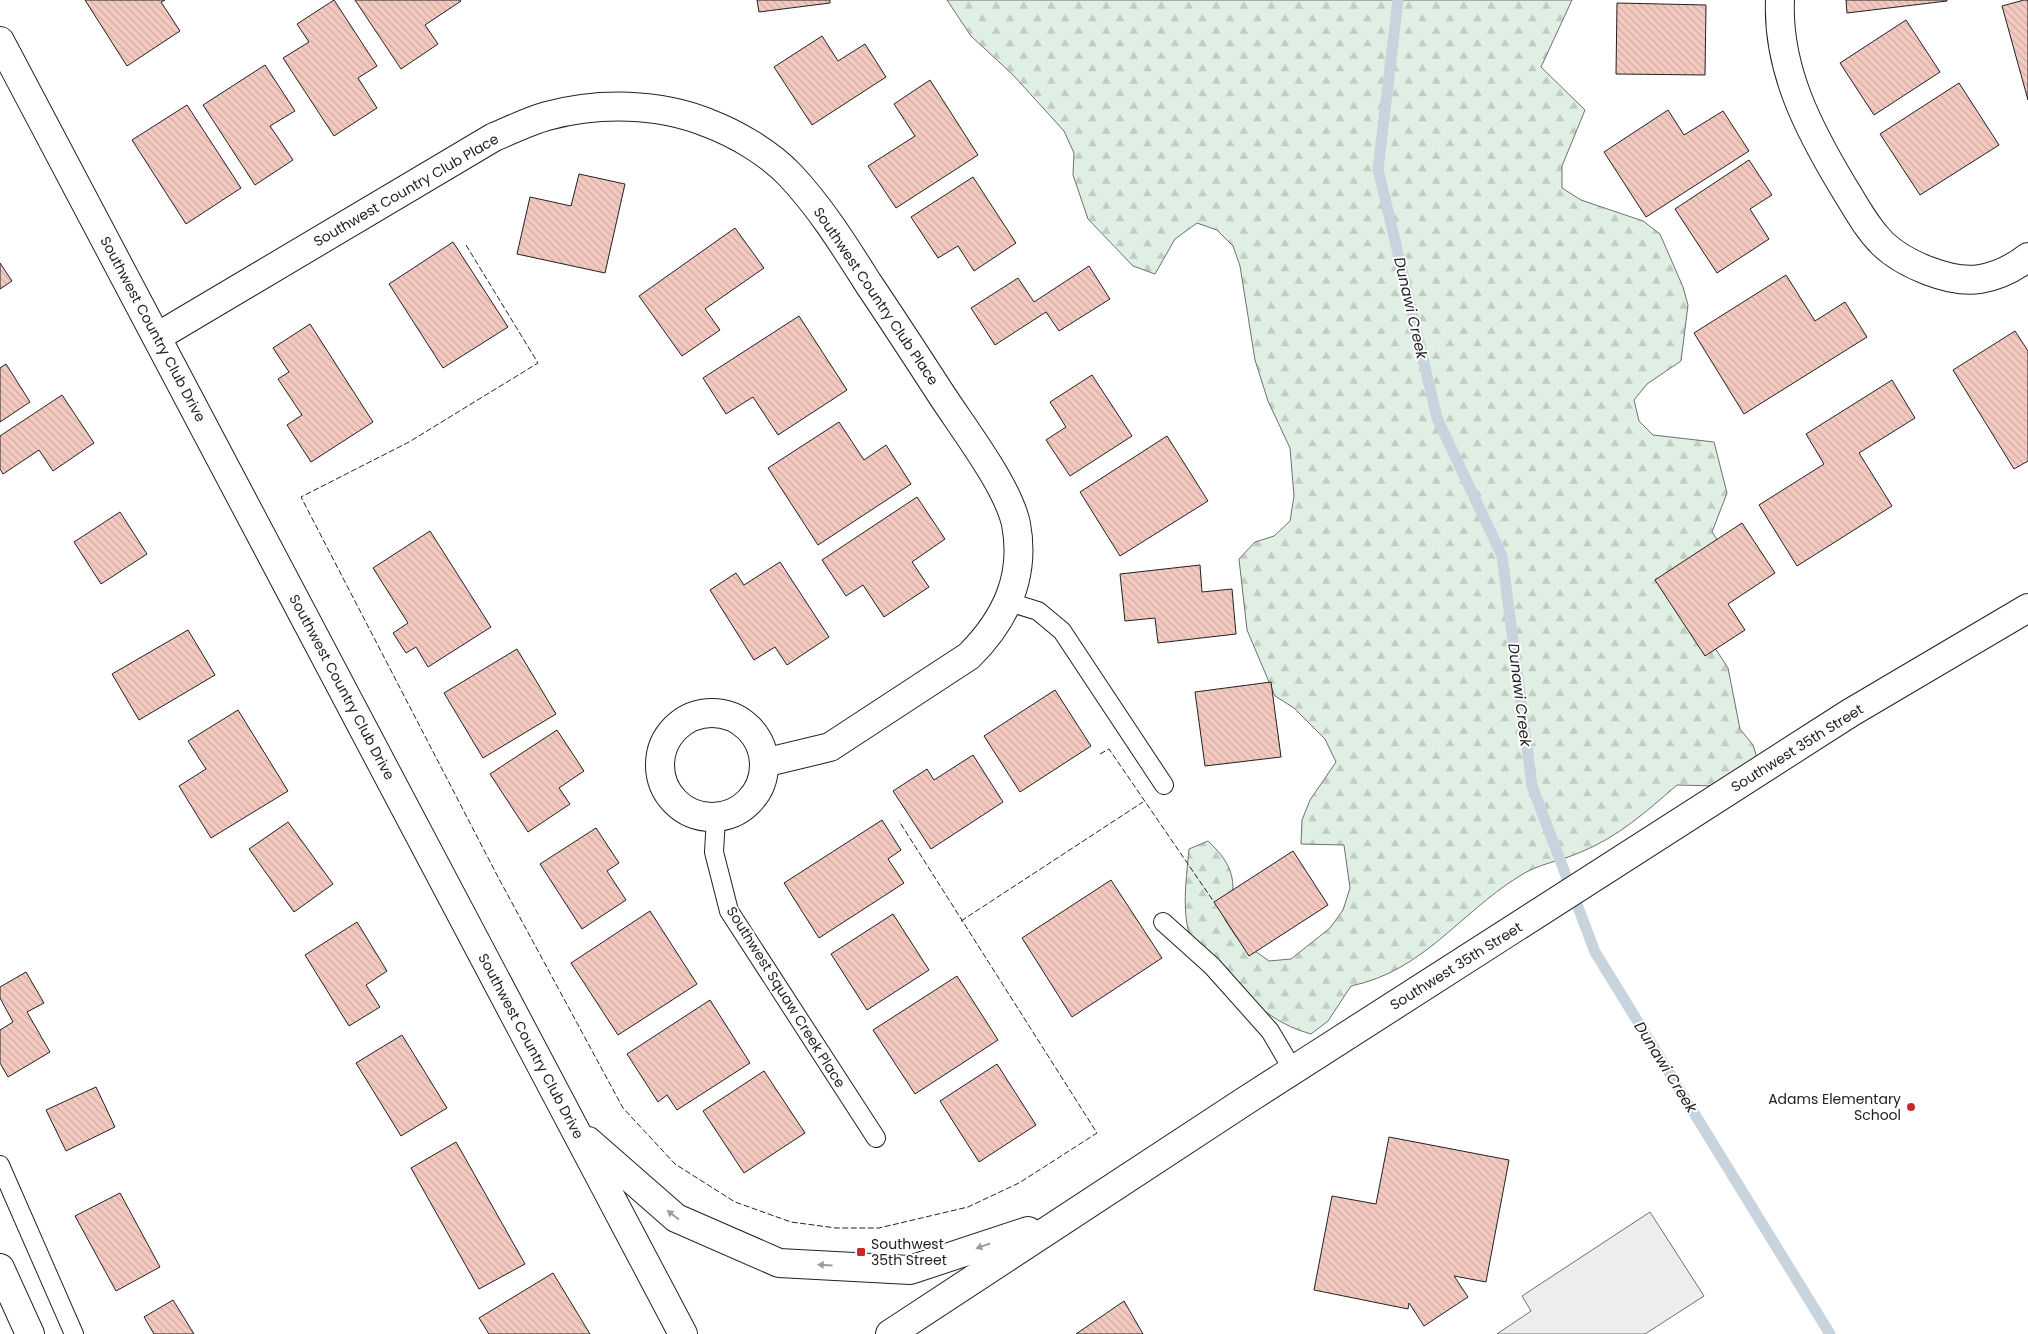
<svg xmlns="http://www.w3.org/2000/svg" width="2028" height="1334" font-family="Poppins,sans-serif">
  <style>
    .forest { fill: url(#forest-firs); stroke: #6f6f6f }
    .parking { fill: #ededed; stroke: #6f6f6f }
    .lines { fill: none; stroke-linecap: round; stroke-linejoin: round }
    .stream { stroke: #c7d3dd; stroke-width: 11 }
    .building { fill: url(#building-back-hatch); stroke: #222 }
    .service-casing { stroke: #222; stroke-width: 20 }
    .minor-casing { stroke: #222; stroke-width: 30 }
    .tertiary-casing { stroke: #222; stroke-width: 30 }
    .service { stroke: #fff; stroke-width: 18 }
    .minor { stroke: #fff; stroke-width: 28 }
    .tertiary { stroke: #fff; stroke-width: 28 }
    .fence { stroke: #222; stroke-width: 1; stroke-dasharray: 6 2.5; stroke-linecap: butt }
    .oneway { fill: #9c9c9c }
    .poi-dot { fill: #c62828; stroke: #fff; stroke-width: 2 }
    .labels { text-anchor: middle; dominant-baseline: central; stroke-width: 4; stroke-linejoin: round; paint-order: stroke }
    .street-label { font-size: 14px; fill: #222; stroke: #fff }
    .poi-label { font-size: 14px; fill: #222; stroke: #fff; text-anchor: end }
    .water-label { font-size: 15px; font-style: italic; fill: #222; stroke: #fff }
  </style>
  <defs>
    <pattern id="forest-firs" width="22" height="20" patternUnits="userSpaceOnUse" patternTransform="scale(1.25)"><rect width="22" height="20" fill="#e0efe3"/><path d="M5 1l3.5 6h-7zM16 11l3.5 6h-7z" fill="#c0cdc2"/></pattern>
    <pattern id="building-back-hatch" width="6" height="6" patternUnits="userSpaceOnUse" patternTransform="scale(1.25)"><rect width="6" height="6" fill="#f3c9c0"/><path d="M-1 5l2 2M0 0l6 6M5-1l2 2" fill="none" stroke="#d0aca5"/></pattern>
  </defs>
  <rect width="100%" height="100%" fill="#fff"/>
  <path class="forest" d="M947,0h625l-31,67 44,43 -23,56v22l19,12 62,21 17,13 23,53 5,18 -7,56 -34,23 -13,16 5,21 14,14 61,7 13,51 -15,39 12,18 -52,56 45,45 11,17 12,61 13,16 6,19 -40,22 -42,-1c-30,26 -59,52 -96,67 -22,10 -42,11 -63,25 -59,37 -95,94 -167,109l-23,35 -17,13c-31,-9 -45,-21 -69,-42 -11,-9 -36,-25 -44,-37 -19,-32 -12,-71 -9,-106l19,-8c27,25 31,45 17,79l12,18 32,23 22,-2 39,-31 13,-18 7,-22 -6,-43 -43,-1 1,-24 8,-20 26,-38 -11,-23 -31,-31 -19,-12 -28,-66 -8,-71 16,-17 19,-6 16,-15 4,-25 -4,-48 -22,-47 -13,-41 -15,-94 -7,-20 -16,-16 -20,-7 -22,16 -20,35 -22,-8 -45,-47 -15,-44 1,-22 -10,-22 -51,-56 -42,-39z"/>
  <polygon class="parking" points="1650,1212 1704,1296 1645,1334 1497,1334 1531,1311 1522,1296"/>
  <g class="lines">
    <polyline class="stream" points="1398,0 1378,169 1437,418 1502,556 1532,786 1595,952 1830,1334"/>
  </g>
  <g class="building">
    <polygon points="85,0 165,0 161,2 180,31 127,66"/>
    <polygon points="334,0 377,66 358,78 377,108 334,136 283,58 309,42 297,24"/>
    <polygon points="355,0 460,0 461,1 425,25 438,44 401,69"/>
    <polygon points="757,0 830,0 830,3 759,12"/>
    <polygon points="1846,0 1947,0 1947,1 1847,13"/>
    <polygon points="2024,0 2028,0 2028,100 2002,6"/>
    <polygon points="1617,3 1706,5 1705,75 1616,74"/>
    <polygon points="1906,20 1940,72 1874,115 1840,63"/>
    <polygon points="822,36 838,61 865,44 886,77 812,125 774,67"/>
    <polygon points="265,65 295,111 270,126 293,160 255,185 203,105"/>
    <polygon points="930,80 978,155 896,208 868,166 915,136 894,104"/>
    <polygon points="1959,83 1999,145 1920,195 1880,134"/>
    <polygon points="187,105 241,188 186,224 132,140"/>
    <polygon points="1668,110 1684,135 1723,111 1749,151 1646,217 1604,152"/>
    <polygon points="1749,160 1772,195 1750,209 1769,239 1717,273 1675,209"/>
    <polygon points="579,174 625,184 605,273 517,254 530,197 571,206"/>
    <polygon points="973,177 1016,243 974,271 958,246 938,258 911,217"/>
    <polygon points="735,228 764,268 705,309 720,330 682,356 639,296"/>
    <polygon points="453,242 508,327 443,368 389,284"/>
    <polygon points="0,263 12,281 0,289"/>
    <polygon points="1089,266 1110,299 1059,331 1046,312 995,345 971,308 1018,278 1034,302"/>
    <polygon points="1786,275 1815,321 1845,302 1867,337 1744,414 1694,333"/>
    <polygon points="799,316 847,390 778,435 753,397 726,414 703,378"/>
    <polygon points="310,324 373,422 311,462 287,425 302,415 278,379 289,372 273,348"/>
    <polygon points="2015,331 2028,351 2028,461 2014,469 1953,370"/>
    <polygon points="6,364 30,402 0,422 0,368"/>
    <polygon points="1092,375 1132,436 1070,476 1046,440 1066,427 1050,402"/>
    <polygon points="1892,380 1915,418 1859,453 1892,506 1797,566 1759,505 1824,464 1806,434"/>
    <polygon points="62,395 94,443 53,471 39,450 3,474 0,469 0,436"/>
    <polygon points="839,422 864,460 886,445 911,484 818,545 768,468"/>
    <polygon points="1167,436 1208,501 1120,556 1080,492"/>
    <polygon points="917,497 945,539 912,562 929,587 884,617 863,585 846,596 822,560"/>
    <polygon points="120,512 147,554 101,584 74,542"/>
    <polygon points="1742,523 1775,573 1728,604 1745,630 1705,656 1655,580"/>
    <polygon points="430,531 491,627 428,667 416,647 406,653 393,633 408,623 373,568"/>
    <polygon points="780,562 829,637 787,665 775,647 754,660 710,590 736,573 744,585"/>
    <polygon points="1200,565 1202,592 1232,589 1236,634 1158,643 1155,618 1125,621 1120,574"/>
    <polygon points="188,630 215,675 139,720 112,674"/>
    <polygon points="517,649 556,714 483,758 444,693"/>
    <polygon points="1271,682 1281,757 1205,766 1195,692"/>
    <polygon points="1055,690 1091,746 1020,792 984,736"/>
    <polygon points="238,710 288,791 211,838 179,786 206,769 188,741"/>
    <polygon points="557,730 584,771 559,788 570,804 528,832 490,774"/>
    <polygon points="973,755 1003,802 931,849 893,791 927,769 934,780"/>
    <polygon points="882,820 901,850 888,859 904,883 819,938 784,883"/>
    <polygon points="288,822 333,884 294,912 249,849"/>
    <polygon points="596,828 619,863 607,871 626,900 582,929 540,864"/>
    <polygon points="1293,851 1328,905 1249,956 1214,902"/>
    <polygon points="1111,880 1162,958 1072,1017 1022,938"/>
    <polygon points="650,911 697,984 618,1035 571,963"/>
    <polygon points="893,914 929,970 867,1010 831,954"/>
    <polygon points="357,922 387,971 366,985 380,1007 349,1026 305,955"/>
    <polygon points="26,972 44,1003 27,1012 50,1052 8,1077 0,1063 0,1030 13,1022 0,998 0,987"/>
    <polygon points="957,976 998,1040 915,1094 873,1030"/>
    <polygon points="710,1000 750,1063 677,1110 667,1095 658,1102 627,1054"/>
    <polygon points="402,1035 447,1108 401,1136 356,1063"/>
    <polygon points="997,1064 1036,1125 979,1162 940,1101"/>
    <polygon points="764,1071 805,1133 744,1173 703,1111"/>
    <polygon points="96,1087 115,1127 66,1151 46,1110"/>
    <polygon points="1389,1137 1509,1160 1486,1282 1454,1276 1468,1297 1424,1326 1409,1303 1408,1309 1314,1290 1332,1196 1376,1204"/>
    <polygon points="456,1142 525,1264 479,1289 411,1168"/>
    <polygon points="120,1193 160,1267 116,1291 75,1216"/>
    <polygon points="553,1273 590,1334 489,1334 479,1318"/>
    <polygon points="173,1300 194,1334 154,1334 144,1317"/>
    <polygon points="1124,1301 1143,1334 1076,1334"/>
  </g>
  <g class="lines">
    <defs>
      <g id="service">
        <polyline points="1009,602 1038,611 1062,631 1164,785"/>
        <polyline points="716,818 714,852 729,911 876,1138"/>
        <polyline points="1163,922 1212,966 1270,1031 1293,1070"/>
        <polyline points="0,1165 74,1334"/>
      </g>
      <g id="minor">
        <path d="M1780,0c-3,69 29,130 64,188 12,19 22,39 39,56 21,20 68,40 97,35 18,-3 34,-11 48,-22"/>
        <path d="M157,337l337,-200c17,-7 35,-16 53,-21 52,-14 112,-13 161,7 29,11 61,30 82,52 31,33 54,70 78,108 25,37 49,74 73,111 22,34 67,92 75,130 10,53 -10,95 -47,132l-139,91 -66,16"/>
        <circle cx="712" cy="765" r="52"/>
        <polyline points="0,1268 30,1334"/>
      </g>
      <g id="tertiary">
        <polyline points="0,41 683,1334"/>
        <polyline points="588,1141 676,1218 779,1263 910,1270 1028,1231"/>
        <polyline points="890,1334 1245,1101 1850,713 2028,608"/>
      </g>
    </defs>
    <use href="#service" class="service-casing"/>
    <use href="#minor" class="minor-casing"/>
    <use href="#tertiary" class="tertiary-casing"/>
    <use href="#service" class="service"/>
    <use href="#minor" class="minor"/>
    <use href="#tertiary" class="tertiary"/>
    <g class="fence">
      <polyline points="466,245 538,363 409,442 301,497 498,877 623,1108 675,1164 735,1202 791,1222 836,1228 879,1228 968,1207 1019,1183 1097,1133 899,821"/>
      <polyline points="1100,754 1109,749 1214,902"/>
      <polyline points="961,921 1143,802"/>
    </g>
  </g>
  <defs><path id="oneway-solid" d="M-6-.8H1V-3.2L6.5 0L1 3.2V.8H-6Z" transform="scale(1.25)"/></defs>
  <g class="oneway">
    <use href="#oneway-solid" transform="translate(673 1215) rotate(-143)"/>
    <use href="#oneway-solid" transform="translate(983 1246) rotate(161)"/>
    <use href="#oneway-solid" transform="translate(825 1265) rotate(-177)"/>
  </g>
  <g class="poi-dot">
    <circle cx="1911" cy="1107" r="5"/>
    <rect x="856" y="1247" width="10" height="10" rx="2.5"/>
  </g>
  <g class="labels">
    <g class="street-label">
      <text transform="translate(406 190) rotate(-30)">Southwest Country Club Place</text>
      <text transform="translate(876 296) rotate(56)">Southwest Country Club Place</text>
      <text transform="translate(153 329) rotate(62)">Southwest Country Club Drive</text>
      <text transform="translate(342 687) rotate(62)">Southwest Country Club Drive</text>
      <text transform="translate(1797 748) rotate(-32)">Southwest 35th Street</text>
      <text transform="translate(1456 966) rotate(-32)">Southwest 35th Street</text>
      <text transform="translate(786 997) rotate(58)">Southwest Squaw Creek Place</text>
      <text transform="translate(531 1046) rotate(62)">Southwest Country Club Drive</text>
    </g>
    <g class="poi-label">
      <text x="1901" y="1099">Adams Elementary<tspan x="1901" dy="16">School</tspan></text>
      <text x="871" y="1244" text-anchor="start">Southwest<tspan x="871" dy="16">35th Street</tspan></text>
    </g>
    <g class="water-label">
      <text transform="translate(1411 308) rotate(77)">Dunawi Creek</text>
      <text transform="translate(1520 695) rotate(83)">Dunawi Creek</text>
      <text transform="translate(1666 1067) rotate(58)">Dunawi Creek</text>
    </g>
  </g>
</svg>
